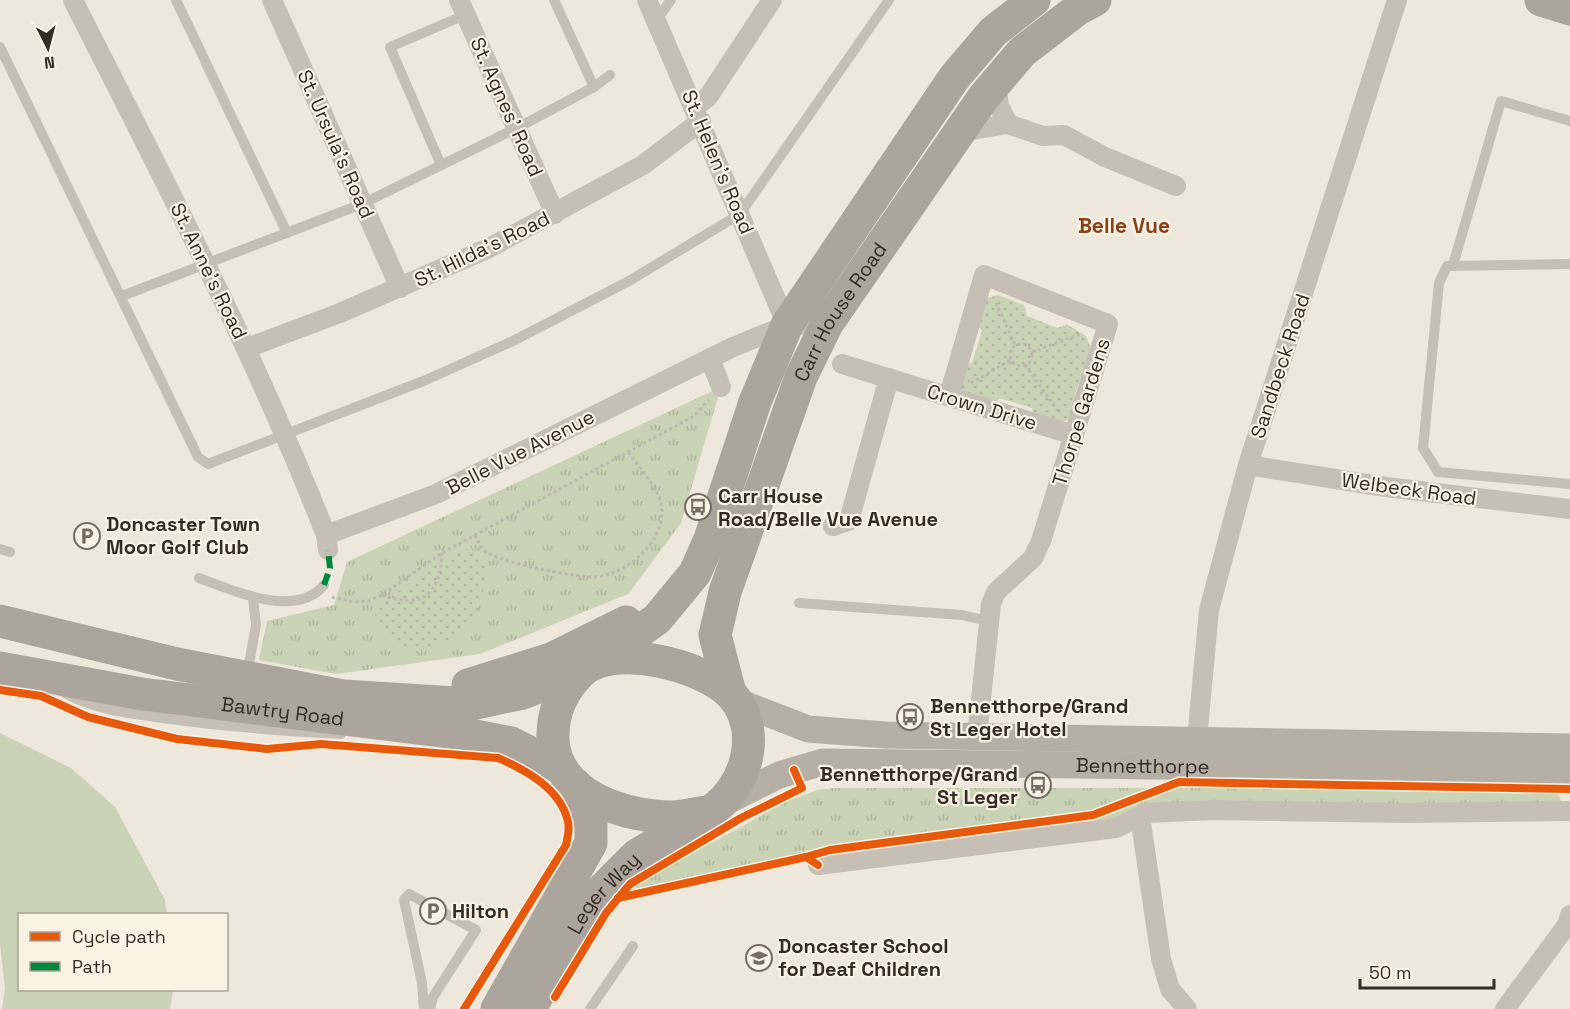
<svg xmlns="http://www.w3.org/2000/svg" width="1570" height="1009" font-family="'Space Grotesk',sans-serif">
  <style>
    .grass { fill: url(#grass-tufts) }
    .park { fill: url(#park-dots) }
    .pitch { fill: #cad3b6 }
    .lines { fill: none; stroke-linecap: round; stroke-linejoin: round }
    .path { stroke: #bdb7af; stroke-width: 3; stroke-dasharray: 3 3; stroke-linecap: butt }
    .lane { stroke: #c5bfb6; stroke-width: 10 }
    .street { stroke: #c5bfb6; stroke-width: 20 }
    .secondary { stroke: #b5afa6; stroke-width: 27 }
    .highway { stroke: #aba59d; stroke-width: 33 }
    .quiet { stroke: #00873e; stroke-width: 6; stroke-dasharray: 12 6; stroke-linecap: butt }
    .cycleway-casing { stroke: #faf2e3; stroke-width: 11 }
    .cycleway { stroke: #e8590c; stroke-width: 8 }
    .labels { text-anchor: middle; dominant-baseline: central; stroke-width: 4.5; stroke-linejoin: round; paint-order: stroke }
    .street-label { font-size: 20px; fill: #352c25; stroke: #faf2e3 }
    .poi-label { font-size: 20px; font-weight: bold; fill: #352c25; stroke: #faf2e3; text-anchor: start }
    .neighbourhood-label { font-size: 21px; font-weight: bold; fill: #8a4118; stroke: #faf2e3 }
  </style>
  <defs>
    <pattern id="grass-tufts" width="24" height="20" patternUnits="userSpaceOnUse" patternTransform="scale(1.5)"><rect width="24" height="20" fill="#cad3b6"/><path d="M3 7l-1-3M5 7V3M7 7l1-3M15 17l-1-3M17 17v-4M19 17l1-3" fill="none" stroke="#aeb59c"/></pattern>
    <pattern id="park-dots" width="8" height="8" patternUnits="userSpaceOnUse" patternTransform="scale(1.5)"><rect width="8" height="8" fill="#cad3b6"/><path d="M2 2h.1M6 6h.1" fill="none" stroke="#aeb59c" stroke-width="1.8" stroke-linecap="round"/></pattern>
  </defs>
  <rect width="100%" height="100%" fill="#ede7dc"/>
  <g class="grass">
    <polygon points="721,387 681,523 628,594 480,654 336,674 259,660 267,621 334,605 347,562"/>
    <polygon points="834,788 1547,788 1557,792 1563,805 1199,801 1140,808 1123,820 829,856 808,852 633,889 642,881 790,800 818,790"/>
  </g>
  <g class="park">
    <polygon points="998,295 1024,305 1027,316 1058,328 1066,324 1086,336 1094,357 1088,360 1075,394 1079,399 1073,416 1060,424 1034,417 1032,408 999,398 993,406 957,389 962,366 972,363 982,331 976,323 984,299"/>
    <path d="M471,547l3,9 13,8c-6,57 -18,79 -77,86l-32,-22 -3,-12 2,-10 58,-41z"/>
  </g>
  <polygon class="pitch" points="0,733 71,768 115,807 165,900 167,914 20,914 20,990 173,990 170,1009 2,1009 5,989 0,944"/>
  <g class="lines">
    <g class="path">
      <polyline points="996,303 1015,345"/>
      <circle cx="1021" cy="355" r="11"/>
      <polyline points="1032,352 1083,333"/>
      <polyline points="1025,365 1058,411"/>
      <polyline points="971,383 1011,360"/>
      <path d="M475,535c3,5 5,12 10,16 12,11 93,27 110,26 34,-2 79,-43 64,-80 -7,-16 -21,-31 -31,-45"/>
      <path d="M382,595c41,15 58,-1 60,-42"/>
      <polyline points="332,597 354,602 368,601 382,595 442,553 694,416 709,400"/>
    </g>
    <g class="lane">
      <polyline points="176,0 287,233"/>
      <polyline points="554,0 594,87"/>
      <polyline points="656,21 671,0"/>
      <polyline points="0,47 198,457 208,464 426,380 513,341 629,281 740,214 889,0"/>
      <polyline points="441,165 390,47 465,15"/>
      <polyline points="1570,264 1447,266 1439,283 1423,448 1438,472 1570,484"/>
      <polyline points="1453,265 1501,101 1570,121"/>
      <polyline points="122,296 362,204 517,128 594,87 610,75"/>
      <polyline points="0,549 10,552"/>
      <path d="M199,578c34,13 97,41 125,7"/>
      <polyline points="799,603 962,615 988,621"/>
      <polyline points="247,675 256,625 253,598"/>
      <path d="M65,693c33,18 69,21 106,26 57,8 112,12 170,15"/>
      <polyline points="424,1009 422,983 404,900 409,894 476,930 433,997 430,1009"/>
      <polyline points="590,1009 633,946"/>
    </g>
    <g class="street">
      <path d="M73,0c89,176 181,351 253,535l2,15"/>
      <polyline points="272,0 400,288"/>
      <polyline points="459,0 555,214"/>
      <polyline points="647,0 787,325"/>
      <polyline points="996,83 999,106 1008,124"/>
      <polyline points="695,107 708,97 772,0"/>
      <polyline points="960,132 1008,124 1043,136 1064,135 1105,157 1176,186"/>
      <polyline points="247,348 340,313 489,248 643,165 701,121"/>
      <polyline points="710,358 721,387"/>
      <polyline points="842,364 1074,435"/>
      <polyline points="949,396 984,275 1108,324 1041,541 1033,558 996,592 991,604 977,737"/>
      <polyline points="1248,465 1386,487 1570,509"/>
      <polyline points="833,526 848,521 850,517 889,378"/>
      <polyline points="326,535 436,494 733,347 787,325 827,324"/>
      <polyline points="1197,740 1209,610 1248,465 1397,0"/>
      <polyline points="1140,816 1161,959 1170,989 1187,1009"/>
      <polyline points="818,865 1116,828 1147,813 1213,810 1406,813 1570,811"/>
      <polyline points="1505,1009 1567,925 1570,915"/>
    </g>
    <g class="secondary">
      <polyline points="736,701 808,729 886,735 1570,747"/>
      <path id="s1" d="M723,803l56,-28 44,-13 747,9"/>
    </g>
    <g class="highway">
      <polyline points="1541,0 1570,9"/>
      <polyline points="0,621 177,664 343,696 471,704 523,693 582,670"/>
      <polyline points="599,660 657,619 695,573 710,539 755,402 787,325 954,78 993,32 1034,0"/>
      <path id="s2" d="M0,668l142,26 323,40 46,9 50,25"/>
      <polyline points="468,685 551,659 626,622"/>
      <path id="s3" d="M730,693l-15,-58 10,-43 76,-215 26,-53 156,-226 39,-46 56,-43 17,-9"/>
      <polyline points="497,1009 591,843 591,824 576,785"/>
      <path id="s4" d="M530,1009l59,-106 48,-48 74,-44c36,-24 52,-81 21,-116 -28,-30 -121,-54 -152,-22 -18,18 -28,40 -27,66 2,57 74,79 122,78 12,-1 24,-4 36,-6"/>
    </g>
    <polyline class="quiet" points="324,585 330,568 328,550"/>
    <defs>
      <g id="cycleway">
        <path d="M0,690l41,6 47,21 89,22 90,10 54,-5 177,14c28,12 63,31 70,64 2,7 -1,17 -2,23l-102,164"/>
        <polyline points="806,857 830,850 1093,815 1179,782 1570,789"/>
        <polyline points="618,898 806,857 818,865"/>
        <polyline points="555,997 606,913 630,884 741,818 802,788 794,770"/>
      </g>
    </defs>
    <use href="#cycleway" class="cycleway-casing"/>
    <use href="#cycleway" class="cycleway"/>
  </g>
  <defs>
    <symbol id="bus-ring" viewBox="-11 -11 22 22"><circle r="9.5" fill="#faf2e3" stroke="#756d65" stroke-width="1.5"/><path d="M-5-6H5V4H4V6H2V4H-2V6H-4V4H-5ZM-3.5-4V0h7V-4ZM-3.5 1.2v1.5H-2V1.2ZM2 1.2v1.5H3.5V1.2Z" fill="#756d65"/></symbol>
    <symbol id="parking-ring" viewBox="-11 -11 22 22"><circle r="9.5" fill="#faf2e3" stroke="#756d65" stroke-width="1.5"/><path d="M-3.5-5.5H1a3.5 3.5 0 0 1 0 7H-1V5.5H-3.5ZM-1-3.4V-.6H.8a1.4 1.4 0 0 0 0-2.8Z" fill="#756d65"/></symbol>
    <symbol id="school-ring" viewBox="-11 -11 22 22"><circle r="9.5" fill="#faf2e3" stroke="#756d65" stroke-width="1.5"/><path d="M0-5L7-2L0 1L-7-2ZM-4 1L0 2.5L4 1V4Q0 6-4 4Z" fill="#756d65"/></symbol>
  </defs>
  <g fill-rule="evenodd">
    <use href="#bus-ring" x="683" y="492" width="30" height="30"/>
    <use href="#parking-ring" x="72" y="521" width="30" height="30"/>
    <use href="#bus-ring" x="895" y="702" width="30" height="30"/>
    <use href="#bus-ring" x="1023" y="770" width="30" height="30"/>
    <use href="#parking-ring" x="418" y="896" width="30" height="30"/>
    <use href="#school-ring" x="744" y="943" width="30" height="30"/>
  </g>
  <g class="labels">
    <g class="street-label">
      <text transform="translate(507 107) rotate(66)">St. Agnes' Road</text>
      <text transform="translate(336 144) rotate(66)">St. Ursula's Road</text>
      <text transform="translate(718 162) rotate(67)">St. Helen's Road</text>
      <text transform="translate(482 249) rotate(-26)">St. Hilda's Road</text>
      <text transform="translate(209 271) rotate(64)">St. Anne's Road</text>
      <text stroke="none"><textPath href="#s3" startOffset="408">Carr House Road</textPath></text>
      <text transform="translate(1280 366) rotate(-72)">Sandbeck Road</text>
      <text transform="translate(982 407) rotate(17)">Crown Drive</text>
      <text transform="translate(1081 412) rotate(-73)">Thorpe Gardens</text>
      <text transform="translate(520 452) rotate(-27)">Belle Vue Avenue</text>
      <text transform="translate(1409 489) rotate(8)">Welbeck Road</text>
      <text stroke="none"><textPath href="#s2" startOffset="286">Bawtry Road</textPath></text>
      <text stroke="none"><textPath href="#s1" startOffset="428">Bennetthorpe</textPath></text>
      <text stroke="none"><textPath href="#s4" startOffset="138">Leger Way</textPath></text>
    </g>
    <g class="poi-label">
      <text x="718" y="496">Carr House<tspan x="718" dy="23">Road/Belle Vue Avenue</tspan></text>
      <text x="106" y="524">Doncaster Town<tspan x="106" dy="23">Moor Golf Club</tspan></text>
      <text x="930" y="706">Bennetthorpe/Grand<tspan x="930" dy="23">St Leger Hotel</tspan></text>
      <text x="1018" y="774" text-anchor="end">Bennetthorpe/Grand<tspan x="1018" dy="23">St Leger</tspan></text>
      <text x="452" y="911">Hilton</text>
      <text x="778" y="946">Doncaster School<tspan x="778" dy="23">for Deaf Children</tspan></text>
    </g>
    <g class="neighbourhood-label">
      <text x="1124" y="225">Belle Vue</text>
    </g>
  </g>
  <rect x="18" y="913" width="210" height="78" fill="#faf2e3" stroke="#aba397" stroke-width="1.5"/>
  <rect x="30" y="932" width="30" height="9" fill="#e8590c" stroke="#aba397" stroke-width="1.5"/>
  <text x="72" y="943" font-size="18" fill="#352c25">Cycle path</text>
  <rect x="30" y="962" width="30" height="9" fill="#00873e" stroke="#aba397" stroke-width="1.5"/>
  <text x="72" y="973" font-size="18" fill="#352c25">Path</text>
  <g transform="translate(48 48) rotate(174)" stroke="#faf2e3" stroke-width="4.5" paint-order="stroke">
  <path d="M0-4.5L10 22L0 15L-10 22Z" fill="#352c25"/>
  <text y="-9" font-size="16" font-weight="bold" text-anchor="middle" fill="#352c25">N</text>
  </g>
  <path d="M1360 979v9h134v-9" fill="none" stroke="#352c25" stroke-width="3"/>
  <text x="1369" y="979" font-size="18" fill="#352c25" stroke="#faf2e3" stroke-width="4.5" paint-order="stroke">50 m</text>
</svg>
